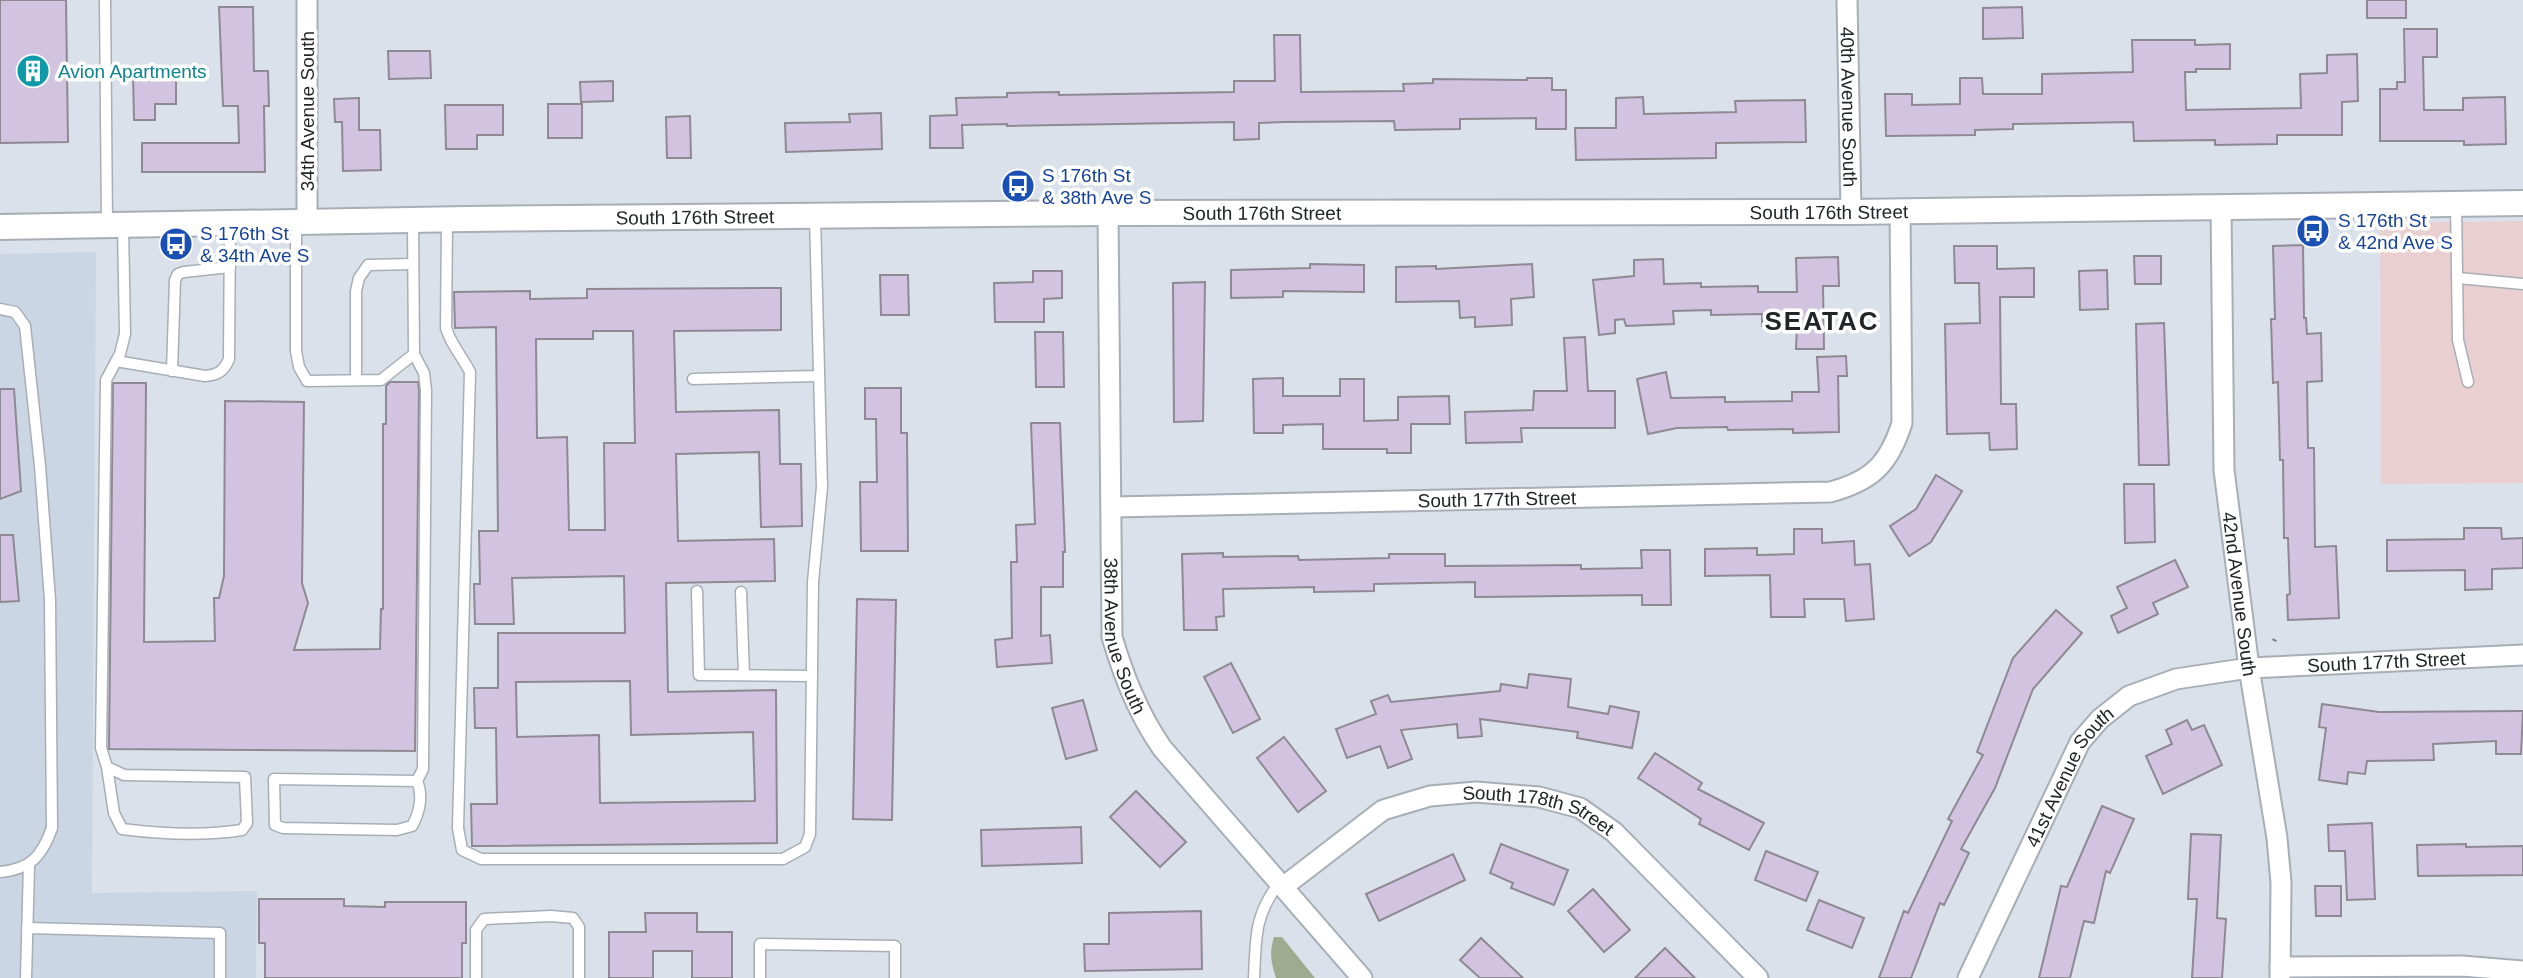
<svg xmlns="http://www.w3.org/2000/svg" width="2523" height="978" font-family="Helvetica,sans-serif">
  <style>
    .built { fill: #cad6e4 }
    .industrial { fill: #eacfd1 }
    .forest { fill: #9faa8e }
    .building { fill: #d2c4e0; stroke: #8e8992; stroke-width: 2; fill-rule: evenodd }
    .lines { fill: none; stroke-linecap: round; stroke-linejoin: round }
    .service-casing { stroke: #a8aeb6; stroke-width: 13 }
    .minor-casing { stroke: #a8aeb6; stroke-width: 23 }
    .tertiary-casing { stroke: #a8aeb6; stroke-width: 28 }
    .path { stroke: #777c82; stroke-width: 4.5; stroke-dasharray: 2 5; stroke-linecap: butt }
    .service { stroke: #fff; stroke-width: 10 }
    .minor { stroke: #fff; stroke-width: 19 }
    .tertiary { stroke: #fff; stroke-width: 24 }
    .labels { text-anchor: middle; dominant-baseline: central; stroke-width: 7; stroke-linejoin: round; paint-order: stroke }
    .culture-label { font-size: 19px; fill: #0d838f; stroke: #fff; text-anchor: start }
    .street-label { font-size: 19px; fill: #222528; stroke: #fff }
    .transit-label { font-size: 19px; fill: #164399; stroke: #fff; text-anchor: start }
    .district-label { font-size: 26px; font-weight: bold; letter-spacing: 2px; fill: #222528; stroke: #fff }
  </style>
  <rect width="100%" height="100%" fill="#dae1ea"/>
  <polygon class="built" points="96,252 92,893 257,891 256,978 0,978 0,254"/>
  <polygon class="industrial" points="2523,221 2523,483 2381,484 2380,223"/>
  <path class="forest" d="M1274,937h8l33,41h-39c-5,-16 -7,-25 -2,-41z"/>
  <g class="building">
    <polygon points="0,0 66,0 68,142 0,143"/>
    <rect x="2367" y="0" width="39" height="18"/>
    <polygon points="219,7 253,7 254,71 268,71 269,106 264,106 265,172 142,172 142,143 239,143 238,106 223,106"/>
    <polygon points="2022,7 2023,38 1983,39 1983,8"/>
    <polygon points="2404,29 2437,29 2437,57 2423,57 2424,110 2463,110 2463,98 2505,97 2506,144 2464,145 2464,141 2380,141 2380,89 2397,89 2397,82 2405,82"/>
    <polygon points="1274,35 1300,35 1301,92 1404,91 1403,84 1433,83 1433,79 1527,80 1527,78 1552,78 1552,90 1566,90 1566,129 1536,129 1536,118 1460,119 1460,129 1395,130 1394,121 1285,122 1259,123 1259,139 1234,140 1234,122 1007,126 1007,124 962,125 963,148 930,148 930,116 957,115 956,98 1007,97 1007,93 1059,92 1059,95 1234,92 1234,81 1275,81"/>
    <polygon points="2132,40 2195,40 2195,45 2230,44 2230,69 2196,69 2196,72 2185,72 2186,110 2301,108 2300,74 2327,73 2327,55 2357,54 2358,101 2342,102 2342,135 2277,135 2277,144 2215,145 2215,140 2134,141 2133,122 2013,124 2013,129 1975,130 1975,135 1886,136 1885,94 1912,94 1912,105 1960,104 1960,78 1982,78 1983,94 2042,94 2042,74 2133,72"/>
    <polygon points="388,51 430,51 431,78 389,79"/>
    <polygon points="176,74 176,104 155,104 155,120 134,120 133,75"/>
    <polygon points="613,81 613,101 581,102 580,82"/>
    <polygon points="1643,97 1644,114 1736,112 1735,101 1805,100 1806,142 1716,143 1716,158 1576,160 1575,128 1616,128 1616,98"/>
    <polygon points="359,98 359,130 380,130 381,170 343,171 342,122 335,122 334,99"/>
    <rect x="548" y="104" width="34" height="34"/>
    <polygon points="445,105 503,105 503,135 477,135 477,149 446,149"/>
    <polygon points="881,113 882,149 786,152 785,123 850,122 849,114"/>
    <polygon points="690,116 691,158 667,158 666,117"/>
    <polygon points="2303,245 2304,318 2306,318 2307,334 2321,333 2322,381 2307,382 2308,448 2314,448 2315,547 2336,546 2339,618 2288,620 2287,595 2290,594 2288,538 2284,538 2283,460 2280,460 2278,382 2273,383 2271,319 2275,319 2273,246"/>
    <polygon points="1954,246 1997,246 1997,269 2034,268 2034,297 2000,297 2001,404 2016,404 2017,449 1990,450 1989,433 1947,434 1945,324 1980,323 1979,283 1955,283"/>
    <polygon points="2134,256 2161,256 2161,284 2135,284"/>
    <polygon points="1838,257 1839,286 1823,286 1824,349 1796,349 1797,326 1762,326 1762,314 1711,315 1711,310 1673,311 1674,324 1626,326 1624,319 1615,320 1615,333 1599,335 1593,280 1634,276 1634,260 1663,259 1664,284 1701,283 1701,287 1758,286 1758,292 1797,292 1796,258"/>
    <polygon points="1310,264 1364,265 1364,292 1283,291 1283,297 1231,298 1231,270 1310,268"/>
    <polygon points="1532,264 1534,297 1511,299 1512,325 1475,327 1475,317 1460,318 1459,301 1396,302 1396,267 1436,266 1436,269"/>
    <polygon points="2107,270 2108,309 2080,310 2079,271"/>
    <polygon points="1033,271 1062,271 1062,298 1044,299 1044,322 995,322 994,283 1033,282"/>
    <polygon points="880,275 908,275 909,315 881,315"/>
    <polygon points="1205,282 1203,421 1174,422 1173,283"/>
    <path d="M781,288v42l-107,1 2,81 103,-2 1,54h21l1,62 -41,1 -2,-75 -83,2 2,87 96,-2 1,42 -109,2 2,109 108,-2 1,153 -305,3 -1,-42h26l-1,-76h-21l-1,-40h24v-55h127l-1,-57 -112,2 2,46h-39l-1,-40h6l-1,-53h19l-2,-204 -41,1 -1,-36 76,-1v8l57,-1v-9zM593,331h40l2,112h-31l1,87h-36l-2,-93 -30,1 -1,-99h57zM630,681l1,54 122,-3 2,69 -155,2 -1,-68 -82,2 -1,-55z"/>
    <polygon points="2164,323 2169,465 2139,465 2136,324"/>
    <polygon points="1035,332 1063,332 1064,387 1036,387"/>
    <polygon points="1585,337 1588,391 1615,391 1615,428 1521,428 1522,442 1466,443 1465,412 1533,410 1534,391 1567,391 1564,338"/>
    <polygon points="1846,356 1847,376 1838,376 1839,432 1793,433 1793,429 1728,430 1727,427 1677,428 1648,434 1637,379 1666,372 1671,398 1725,397 1725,402 1792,401 1792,392 1819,392 1817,357"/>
    <polygon points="1283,378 1283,396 1340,396 1340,379 1364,379 1364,421 1398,420 1398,397 1449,396 1450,424 1411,424 1411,453 1387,453 1387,449 1323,449 1323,424 1283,425 1283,433 1254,433 1253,379"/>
    <polygon points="390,382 418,382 419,390 415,751 109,749 113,383 146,383 144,642 215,641 214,598 219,598 224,576 225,401 304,402 302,583 308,603 294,650 380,649 381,609 383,609 383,424 386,424 386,386"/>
    <polygon points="865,388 901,388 901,433 907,433 908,551 861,551 860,482 877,482 876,419 865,419"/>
    <polygon points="0,389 14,389 21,491 0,499"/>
    <polygon points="1031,423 1060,423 1065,552 1063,552 1063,587 1041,587 1041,636 1050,635 1052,663 997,667 995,640 1012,638 1011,562 1017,562 1016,525 1035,524"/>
    <polygon points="1936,475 1962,491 1931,542 1909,556 1890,526 1916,509"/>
    <polygon points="2124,484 2154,484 2155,542 2125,543"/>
    <polygon points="2464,528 2501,528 2502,539 2523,538 2523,568 2492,569 2492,589 2465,590 2465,570 2387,571 2387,540 2464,539"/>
    <polygon points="1794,529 1822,529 1822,543 1854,541 1855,565 1870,564 1874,619 1846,621 1844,599 1804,599 1805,617 1771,617 1770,575 1705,576 1705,549 1757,548 1757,555 1794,554"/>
    <polygon points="0,535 13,535 19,601 0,602"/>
    <polygon points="1641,550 1670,550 1671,605 1642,605 1642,595 1475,597 1475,582 1374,584 1374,591 1314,592 1314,587 1223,589 1224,616 1216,617 1217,630 1184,630 1182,554 1223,553 1223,557 1298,556 1299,560 1389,558 1389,554 1445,554 1445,566 1581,565 1581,569 1642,568"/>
    <polygon points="2175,560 2188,587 2153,603 2158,614 2118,633 2111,616 2127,608 2117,587"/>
    <polygon points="857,599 896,600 892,820 853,819"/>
    <polygon points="2056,610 2082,633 2033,689 1995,788 1961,849 1969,853 1944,905 1940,903 1911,978 1879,978 1904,911 1908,913 1952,821 1948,819 1983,755 1977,752 2013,658"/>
    <polygon points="1231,663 1260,719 1233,733 1204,677"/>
    <polygon points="1529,674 1571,679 1568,707 1608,714 1610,706 1639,712 1632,748 1577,738 1578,732 1480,719 1482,736 1458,738 1457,724 1401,730 1412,759 1388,768 1380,746 1347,758 1336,729 1376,714 1371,701 1388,695 1391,702 1500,691 1501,684 1527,688"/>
    <polygon points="1083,700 1097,750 1066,759 1052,708"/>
    <polygon points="2322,704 2379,712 2523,711 2521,754 2496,754 2496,741 2433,744 2434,760 2367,761 2365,774 2348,772 2347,784 2319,780 2326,728 2319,727"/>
    <polygon points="2187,720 2192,730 2204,725 2222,765 2163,794 2146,756 2172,744 2166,730"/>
    <polygon points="1284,737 1326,791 1298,812 1257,758"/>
    <polygon points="1655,753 1702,783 1698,789 1764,823 1749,850 1699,824 1701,819 1638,778"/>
    <polygon points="1136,791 1186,842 1160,867 1110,817"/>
    <polygon points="2102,806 2134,819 2110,873 2106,871 2094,923 2084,921 2070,978 2039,978 2061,886 2067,887"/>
    <polygon points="2372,823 2375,899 2347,900 2345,851 2329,851 2328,825"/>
    <polygon points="1081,827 1082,863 982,866 981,830"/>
    <polygon points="2191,834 2221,835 2217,918 2226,919 2222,978 2192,978 2197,899 2188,899"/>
    <polygon points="1501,844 1568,870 1554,905 1511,888 1513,883 1490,873"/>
    <polygon points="2466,844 2466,847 2523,846 2523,875 2418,876 2417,845"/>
    <polygon points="1766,851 1818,872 1806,901 1755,880"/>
    <polygon points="1453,854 1465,880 1379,921 1366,894"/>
    <polygon points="2315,886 2341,886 2341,916 2316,916"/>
    <polygon points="1593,889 1630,930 1604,952 1568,911"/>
    <polygon points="259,899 344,899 344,906 385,907 385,902 466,902 466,943 462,943 462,978 265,978 265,943 259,943"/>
    <polygon points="1819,900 1864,918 1852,948 1807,930"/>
    <polygon points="1201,911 1202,969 1085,971 1084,944 1109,944 1109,913"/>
    <polygon points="645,913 697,913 697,932 732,932 732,978 692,978 692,951 653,951 653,978 609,978 609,932 646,932"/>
    <polygon points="1481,938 1523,978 1480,978 1460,960"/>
    <polygon points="1665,948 1695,978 1635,978"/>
  </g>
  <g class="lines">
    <defs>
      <g id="service">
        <polyline points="105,0 107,225"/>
        <polyline points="2456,204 2458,340 2468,382"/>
        <path d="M413,221l1,133 10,19 2,17 -3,379 -6,12 -143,-2 1,46 8,3 114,2 15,-4c8,-14 11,-31 5,-45"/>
        <path d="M447,222l-1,106c5,17 16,28 24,44l-12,456 4,22 19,9h302l22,-12 5,-13 3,-252 9,-95 -7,-270"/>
        <polyline points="296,223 296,351 299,367 307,381 381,380 414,354"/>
        <polyline points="2458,278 2523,284"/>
        <path d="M0,309l15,3 10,14 15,140 10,134 2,228c-10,28 -21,41 -52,44"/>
        <path d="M116,361l89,15c13,-1 19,-5 24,-17l1,-136"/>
        <polyline points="172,371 175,280 178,274 184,272 230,267"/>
        <polyline points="693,379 819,376"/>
        <polyline points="356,380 356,291 359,278 368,265 413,264"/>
        <polyline points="697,591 699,675 812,676"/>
        <polyline points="741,592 744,675"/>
        <path d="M107,767l7,46 8,16c39,5 82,7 120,1l5,-7 -2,-46 -121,-2 -17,-8 -6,-19 5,-368 14,-26 5,-20 -2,-108"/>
        <polyline points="27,928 220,933 220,978"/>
        <polyline points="26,978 29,865"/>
        <polyline points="476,978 476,930 484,919 551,916 573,918 579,927 579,978"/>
        <polyline points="760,978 760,944 895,946 895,978"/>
        <path d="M1254,978c2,-40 0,-62 25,-95"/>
      </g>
      <g id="minor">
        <polyline points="307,0 307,222"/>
        <path id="s1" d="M1847,0l4,212"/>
        <path id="s2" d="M2221,207l3,263 25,198 28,170 4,45 -1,95"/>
        <path id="s3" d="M1108,213l4,424c12,40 26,76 50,111l200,230"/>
        <path id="s4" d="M1112,507l718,-15c42,-11 59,-28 72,-69l-2,-212"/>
        <path id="s5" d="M1283,887l100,-77 47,-14 46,-4 63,5 41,11 34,24 144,146"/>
        <polyline points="2280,967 2462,966 2523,971"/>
        <path id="s6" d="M1968,978l112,-236 20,-23 29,-23 47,-17 73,-11 274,-13"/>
      </g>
      <g id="tertiary">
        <path id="s7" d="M0,227l467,-8 641,-6 743,-1 672,-9"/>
      </g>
    </defs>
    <use href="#service" class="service-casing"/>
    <use href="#minor" class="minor-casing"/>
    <use href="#tertiary" class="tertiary-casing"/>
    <polyline class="path" points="2274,641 2276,637"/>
    <use href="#service" class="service"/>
    <use href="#minor" class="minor"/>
    <use href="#tertiary" class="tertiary"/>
  </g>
  <defs>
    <symbol id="building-disc" viewBox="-11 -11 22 22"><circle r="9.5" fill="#0f9aa8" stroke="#fff"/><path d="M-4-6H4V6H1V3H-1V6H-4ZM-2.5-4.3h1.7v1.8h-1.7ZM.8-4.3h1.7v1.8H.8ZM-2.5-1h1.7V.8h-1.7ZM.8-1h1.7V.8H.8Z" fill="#fff"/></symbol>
    <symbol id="bus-disc" viewBox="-11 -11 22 22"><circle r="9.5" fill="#1a4fb4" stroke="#fff"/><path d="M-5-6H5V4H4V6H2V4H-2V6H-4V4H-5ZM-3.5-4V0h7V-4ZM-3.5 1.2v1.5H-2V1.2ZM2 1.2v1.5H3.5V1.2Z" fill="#fff"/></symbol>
  </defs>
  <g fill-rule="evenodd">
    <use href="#building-disc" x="14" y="52" width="38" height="38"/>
    <use href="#bus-disc" x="999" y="167" width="38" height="38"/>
    <use href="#bus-disc" x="2294" y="212" width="38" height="38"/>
    <use href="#bus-disc" x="157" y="225" width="38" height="38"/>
  </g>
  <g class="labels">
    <g class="culture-label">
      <text x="58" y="71">Avion Apartments</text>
    </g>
    <g class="street-label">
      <text stroke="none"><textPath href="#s1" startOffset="107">40th Avenue South</textPath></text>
      <text transform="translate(307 111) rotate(-90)">34th Avenue South</text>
      <text stroke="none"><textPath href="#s7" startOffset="1829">South 176th Street</textPath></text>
      <text stroke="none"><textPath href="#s7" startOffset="1262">South 176th Street</textPath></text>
      <text stroke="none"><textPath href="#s7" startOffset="695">South 176th Street</textPath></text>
      <text stroke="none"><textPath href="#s4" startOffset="385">South 177th Street</textPath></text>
      <text stroke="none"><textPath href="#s2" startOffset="388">42nd Avenue South</textPath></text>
      <text stroke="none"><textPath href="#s3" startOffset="425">38th Avenue South</textPath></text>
      <text stroke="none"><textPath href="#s6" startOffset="590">South 177th Street</textPath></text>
      <text stroke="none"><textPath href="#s6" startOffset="226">41st Avenue South</textPath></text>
      <text stroke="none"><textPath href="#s5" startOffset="287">South 178th Street</textPath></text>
    </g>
    <g class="transit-label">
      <text x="1042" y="175">S 176th St<tspan x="1042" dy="22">&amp; 38th Ave S</tspan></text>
      <text x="2338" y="220">S 176th St<tspan x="2338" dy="22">&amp; 42nd Ave S</tspan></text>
      <text x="200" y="233">S 176th St<tspan x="200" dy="22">&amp; 34th Ave S</tspan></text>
    </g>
    <g class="district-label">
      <text x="1822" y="321">SEATAC</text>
    </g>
  </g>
</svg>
